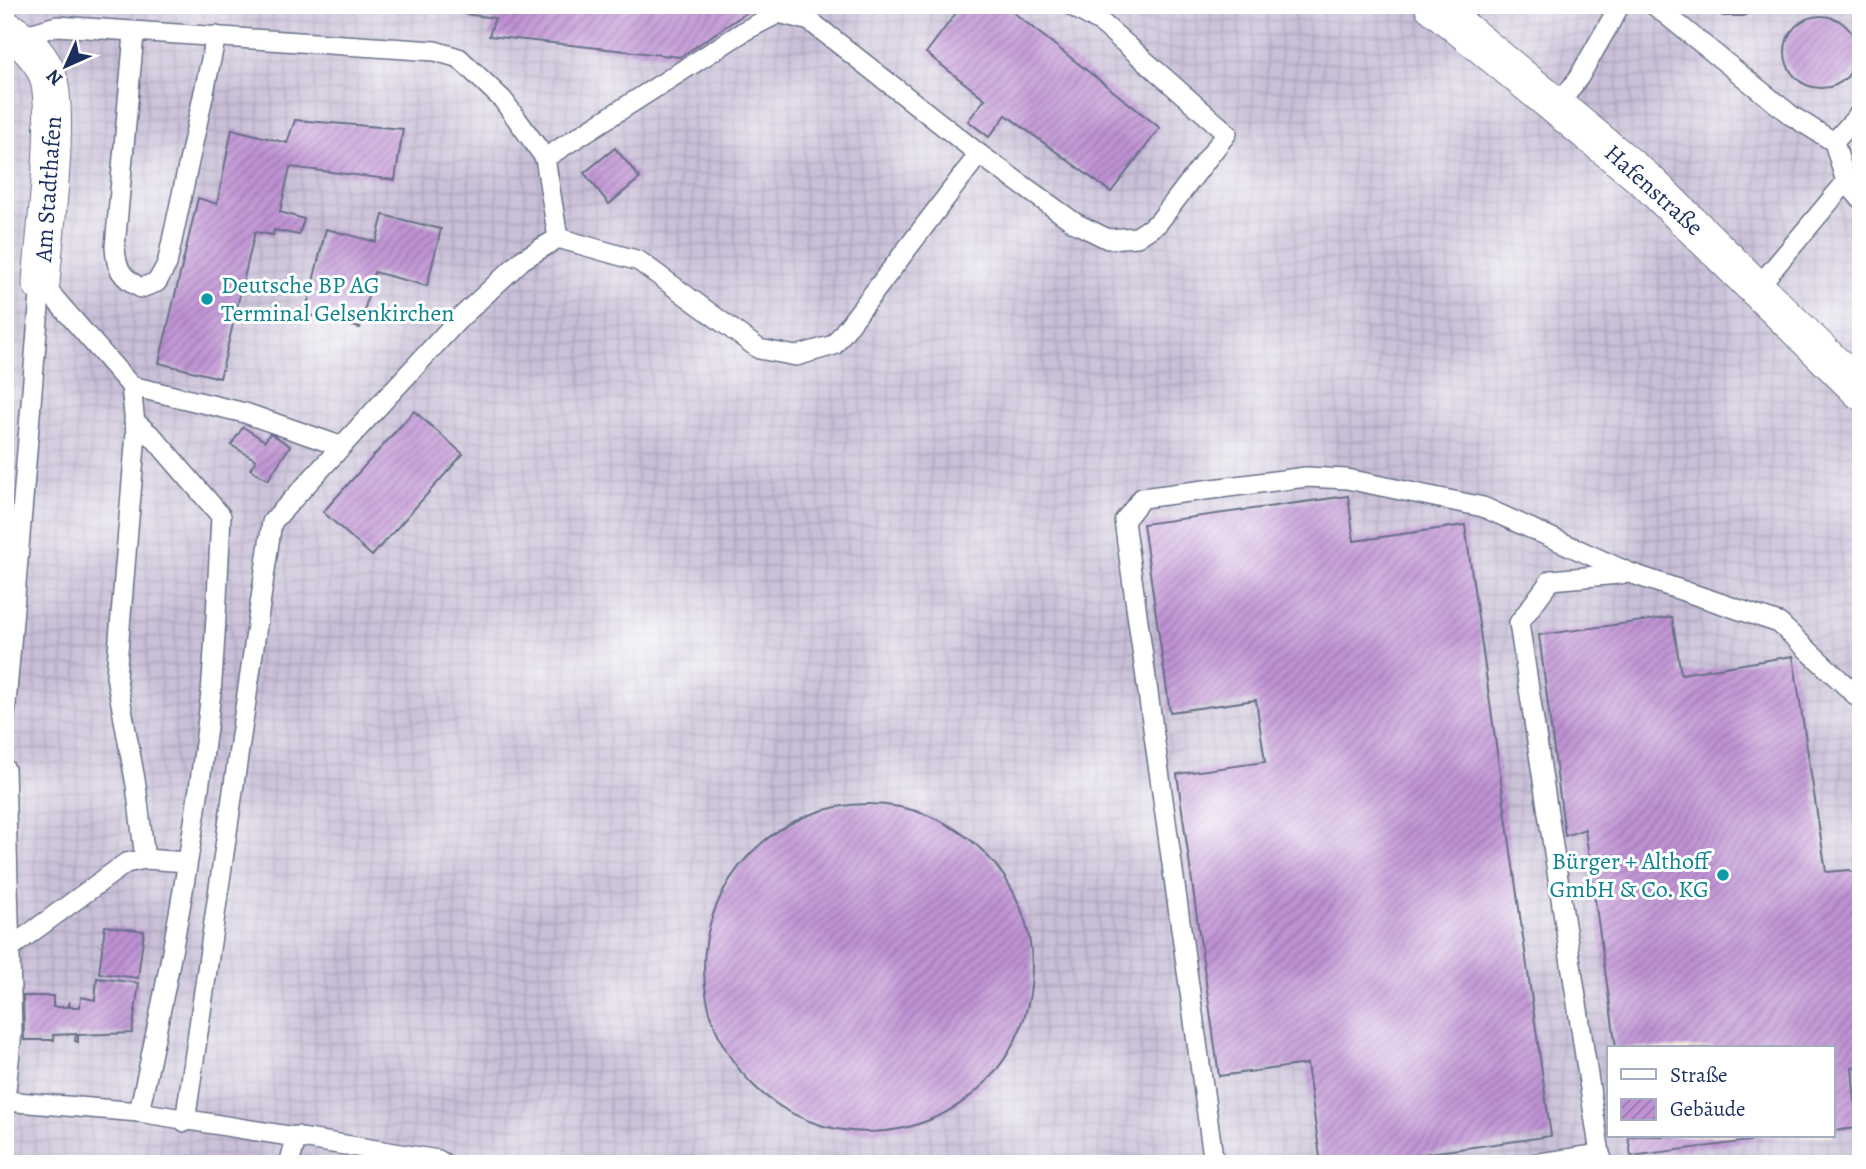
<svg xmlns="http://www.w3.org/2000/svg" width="1866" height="1169" font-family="Alegreya,serif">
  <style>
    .industrial { fill: url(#industrial-grid); fill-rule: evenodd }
    .building { fill: url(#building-hatch) }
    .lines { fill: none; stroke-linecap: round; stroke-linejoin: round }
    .lane-casing { stroke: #677189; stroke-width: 22 }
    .street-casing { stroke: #677189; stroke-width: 39 }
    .lane { stroke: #fff; stroke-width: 19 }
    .street { stroke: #fff; stroke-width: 37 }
    .culture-dot { fill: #0f9aa8; stroke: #fff; stroke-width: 2.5 }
    .labels { text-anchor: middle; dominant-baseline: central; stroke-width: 6; stroke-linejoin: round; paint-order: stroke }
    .street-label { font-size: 24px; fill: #1b2f5e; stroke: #fff }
    .culture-label { font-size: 24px; fill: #0d838f; stroke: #fff; text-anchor: start }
  </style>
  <defs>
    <pattern id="industrial-grid" width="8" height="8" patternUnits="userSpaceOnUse" patternTransform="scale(1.75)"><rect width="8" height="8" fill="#c9bfd7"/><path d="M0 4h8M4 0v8" fill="none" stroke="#aca4bb"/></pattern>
    <pattern id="building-hatch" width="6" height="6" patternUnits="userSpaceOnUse" patternTransform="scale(1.75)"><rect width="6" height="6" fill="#bf92d3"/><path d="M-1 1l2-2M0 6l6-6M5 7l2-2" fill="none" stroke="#9a78ae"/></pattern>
  </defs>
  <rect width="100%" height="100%" fill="#fff"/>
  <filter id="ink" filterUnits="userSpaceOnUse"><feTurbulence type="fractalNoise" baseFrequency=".0143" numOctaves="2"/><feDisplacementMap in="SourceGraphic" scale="14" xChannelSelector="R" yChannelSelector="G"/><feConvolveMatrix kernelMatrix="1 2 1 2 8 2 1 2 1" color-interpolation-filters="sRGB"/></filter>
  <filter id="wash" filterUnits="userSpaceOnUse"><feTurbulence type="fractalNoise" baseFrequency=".00686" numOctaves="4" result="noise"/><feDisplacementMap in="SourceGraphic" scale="28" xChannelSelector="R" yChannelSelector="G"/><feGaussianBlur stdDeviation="1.57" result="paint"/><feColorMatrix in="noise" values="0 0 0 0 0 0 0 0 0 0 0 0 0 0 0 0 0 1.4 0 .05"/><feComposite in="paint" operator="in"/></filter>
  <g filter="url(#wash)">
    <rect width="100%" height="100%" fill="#f5ecd9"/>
    <path class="industrial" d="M5,5h1856v1159h-1856zM1609,1048h224v88h-224z"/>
    <g id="blocks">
      <g class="building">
        <polygon points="398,5 758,5 680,57 489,36 495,18"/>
        <polygon points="954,5 1004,5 1160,128 1111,192 1006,115 989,137 968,121 985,99 926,53 959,9"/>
        <polygon points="1706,5 1762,5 1744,16 1723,16"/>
        <circle cx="1821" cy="52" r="36"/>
        <polygon points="295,120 403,129 395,180 290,167 280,212 304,219 299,235 274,230 273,235 255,232 220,378 159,363 198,198 217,204 232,129 287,143"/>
        <polygon points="615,148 640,178 609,204 584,173"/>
        <polygon points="383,215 441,229 427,286 374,272 360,328 305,314 326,229 376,242"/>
        <polygon points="414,411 463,454 372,556 323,512"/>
        <polygon points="243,427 265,441 270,433 290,446 268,480 250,469 256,460 231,445"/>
        <polygon points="1348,496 1354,541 1465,525 1551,1136 1352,1164 1321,1164 1307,1064 1219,1076 1177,774 1265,762 1256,700 1170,712 1143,524"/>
        <polygon points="1672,617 1681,674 1793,656 1826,872 1850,870 1857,877 1861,902 1861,1066 1852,1067 1857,1128 1833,1131 1833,1048 1616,1048 1585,829 1565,836 1539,635"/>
        <circle cx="868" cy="968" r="164"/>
        <polygon points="105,926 144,931 138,978 99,973"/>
        <polygon points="97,978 139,983 132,1033 78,1035 78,1042 75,1041 76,1034 53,1035 54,1040 24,1040 23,996 53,996 53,1007 68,1007 69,1001 70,1007 80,1007 81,997 95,1000"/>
        <polygon points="1628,1136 1780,1136 1781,1137 1631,1156"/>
      </g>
    </g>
  </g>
  <g filter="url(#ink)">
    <use href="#blocks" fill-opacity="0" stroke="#677189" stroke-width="2"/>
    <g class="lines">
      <defs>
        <g id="lane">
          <polyline points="1654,5 1792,116 1834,142"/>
          <path d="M134,34l-19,213c1,22 7,31 26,41l16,-6 10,-18 49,-228"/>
          <polyline points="19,37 57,26 435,51 459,58 503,100 545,158 558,238 522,260 457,321 272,522 185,1122"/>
          <polyline points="1558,106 1579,77 1620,5"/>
          <polyline points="1861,112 1834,142 1846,182 1861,199"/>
          <polyline points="545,158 746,30 779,13 810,21 979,154 1075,223 1108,239 1137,237 1158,223 1227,133 1103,24 1070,5"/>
          <polyline points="558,238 639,261 759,349 796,356 834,345 979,154"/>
          <polyline points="41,283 131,386 245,413 340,446"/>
          <polyline points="1758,287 1846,182"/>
          <polyline points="131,386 136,433 116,676 136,785 145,859"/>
          <path d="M134,421l20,17 67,78c-3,59 -5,118 -10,176 -15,141 -41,281 -72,420"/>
          <polyline points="5,716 41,283"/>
          <polyline points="5,769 12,1032 5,1100"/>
          <polyline points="10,948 126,863 145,859 187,862"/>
          <polyline points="5,1101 139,1112 438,1160 445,1164"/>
          <polyline points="289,1164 297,1136"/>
          <polyline points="1214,1164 1124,521 1142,498 1306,477 1347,479 1483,507 1630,573"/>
          <polyline points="1534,1164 1600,1154"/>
          <polyline points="1604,1164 1600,1154 1519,623 1551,580 1630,573 1779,623 1861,700"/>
        </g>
        <g id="street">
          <polyline points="1433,5 1647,181 1861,391"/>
          <path d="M5,29c17,9 33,25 41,42 16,35 -2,167 -5,212"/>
        </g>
      </defs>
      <use href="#lane" class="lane-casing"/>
      <use href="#street" class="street-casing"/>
      <use href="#lane" class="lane"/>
      <use href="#street" class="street"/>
    </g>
  </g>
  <g class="culture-dot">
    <circle cx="207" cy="299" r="7"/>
    <circle cx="1723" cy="875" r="7"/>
  </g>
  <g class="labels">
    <g class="street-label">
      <text transform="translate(48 189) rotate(-86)">Am Stadthafen</text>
      <text transform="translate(1654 190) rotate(42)">Hafenstraße</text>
    </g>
    <g class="culture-label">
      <text x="221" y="285">Deutsche BP AG<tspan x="221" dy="28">Terminal Gelsenkirchen</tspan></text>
      <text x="1709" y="861" text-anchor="end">Bürger + Althoff<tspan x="1709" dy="28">GmbH &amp; Co. KG</tspan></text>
    </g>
  </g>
  <rect width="1866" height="1169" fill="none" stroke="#fff" stroke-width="28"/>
  <rect x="1607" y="1046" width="228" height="91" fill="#ffffff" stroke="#a4acbf" stroke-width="2"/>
  <rect x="1621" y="1069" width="35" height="10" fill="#ffffff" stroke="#a4acbf" stroke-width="2"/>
  <text x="1670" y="1082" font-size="21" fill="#1b2f5e">Straße</text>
  <rect x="1621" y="1099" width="35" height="21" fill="url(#building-hatch)" stroke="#a4acbf" stroke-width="2"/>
  <text x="1670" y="1116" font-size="21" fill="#1b2f5e">Gebäude</text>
  <g transform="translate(66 66) rotate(225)" stroke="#ffffff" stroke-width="5" paint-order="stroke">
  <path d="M0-5L12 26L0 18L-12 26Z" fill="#1b2f5e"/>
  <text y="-10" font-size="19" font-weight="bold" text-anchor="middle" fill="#1b2f5e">N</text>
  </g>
</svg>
